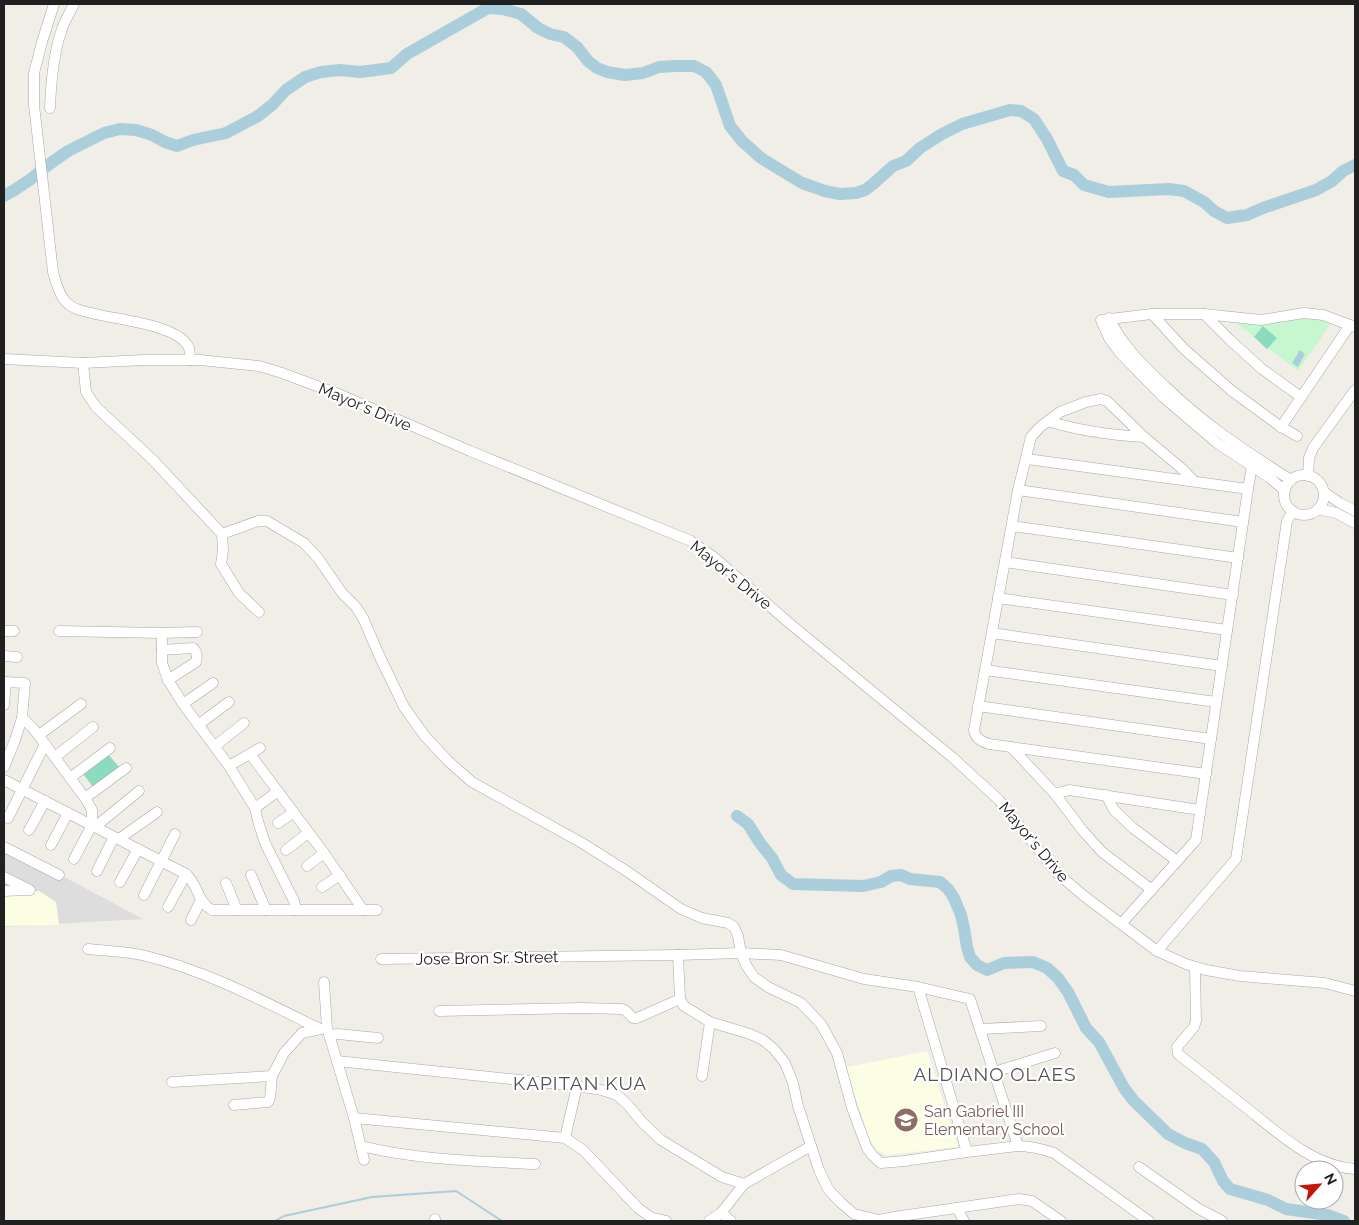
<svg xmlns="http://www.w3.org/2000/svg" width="1359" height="1225" font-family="Raleway,sans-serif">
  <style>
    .residential { fill: #dedddd }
    .education { fill: #fcfee3 }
    .park { fill: #c7f7ce }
    .pitch { fill: #8adbc0 }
    .water { fill: #aacedb }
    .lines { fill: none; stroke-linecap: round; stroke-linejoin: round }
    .stream { stroke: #aacedb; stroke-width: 2 }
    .river { stroke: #aacedb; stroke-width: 12 }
    .minor-casing { stroke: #a7a7a7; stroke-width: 11 }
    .minor { stroke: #fff; stroke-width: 10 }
    .labels { text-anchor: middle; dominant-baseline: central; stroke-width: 4.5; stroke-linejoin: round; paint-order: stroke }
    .street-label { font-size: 16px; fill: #202020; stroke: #fff }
    .education-label { font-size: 16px; fill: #785e54; stroke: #fff; text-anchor: start }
    .quarter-label { font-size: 19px; letter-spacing: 1px; fill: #535353; stroke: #fff }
  </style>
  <rect width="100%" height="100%" fill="#f0eee7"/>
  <polygon class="residential" points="4,845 143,919 4,927"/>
  <g class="education">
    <polygon points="39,891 56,902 59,925 4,926 4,892"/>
    <polygon points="927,1051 958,1147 886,1155 877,1150 869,1139 857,1101 843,1068"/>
  </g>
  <polygon class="park" points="1315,317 1331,323 1298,371 1235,322 1277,323 1296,318"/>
  <g class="pitch">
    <polygon points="1263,326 1277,338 1267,349 1254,337"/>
    <polygon points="108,754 119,767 94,788 83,774"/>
  </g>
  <polygon class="water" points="1300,350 1305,354 1298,367 1292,363"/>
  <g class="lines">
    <polyline class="stream" points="275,1221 284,1216 372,1197 456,1191 502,1221"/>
    <g class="river">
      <polyline points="4,196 16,189 31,179 44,168 68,151 104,133 120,129 136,130 152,135 165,142 177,146 193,140 226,133 258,116 272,105 286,90 305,77 321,72 340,70 360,72 391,68 407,54 488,8 503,9 521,14 538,28 550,34 564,37 577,47 588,61 597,68 607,72 625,75 643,73 659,67 676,66 694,66 706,72 716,85 730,126 742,141 761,158 802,183 825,191 840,194 856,193 865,190 873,184 893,166 906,161 920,148 942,134 962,124 1010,110 1021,111 1034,119 1047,139 1063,171 1074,175 1084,185 1109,192 1169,189 1184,191 1204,202 1214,211 1227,218 1247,215 1263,208 1316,190 1332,181 1343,171 1355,165"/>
      <polyline points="737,816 748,824 760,843 772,858 781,875 793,884 863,886 881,882 891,876 901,875 910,879 940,882 948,889 954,898 961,915 964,928 967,947 970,957 977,965 987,970 1004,963 1033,962 1047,968 1058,978 1068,992 1086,1028 1099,1042 1124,1088 1134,1101 1168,1134 1185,1143 1202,1149 1214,1162 1223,1181 1230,1189 1268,1200 1286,1209 1328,1215 1344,1221"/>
    </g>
    <defs>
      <g id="minor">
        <path d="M54,4l-12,38 -8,31v32l19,167c3,10 5,21 12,29 9,10 23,11 35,14 22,5 80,11 89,33 1,4 1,8 1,12"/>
        <path d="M50,108c1,-26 3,-54 12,-79 3,-9 8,-17 12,-25"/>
        <polyline points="1152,314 1184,349 1232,391 1281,427 1297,436"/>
        <polyline points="1204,314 1230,340 1262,369 1301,397"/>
        <path d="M1109,318c13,27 34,48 56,68 39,38 80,65 126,94"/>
        <polyline points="4,359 83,363 144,360 200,360 259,366 282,373 341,395 470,451 691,541 715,558 788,622 952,757 999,800 1057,873 1084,896 1157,951 1186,964 1206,970 1240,976 1325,983 1355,991"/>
        <polyline points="83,363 86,392 96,407 153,460 222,534 223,550 221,564 239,593 259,612"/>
        <path d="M1048,421c31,10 63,14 96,16"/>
        <polyline points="1281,427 1350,325"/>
        <polyline points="1027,459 1248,489"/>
        <circle cx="1304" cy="495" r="20"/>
        <polyline points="1308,476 1309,458 1313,448 1355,390"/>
        <path d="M1194,481l-14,-14 -36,-30 -37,-36 -6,-2 -15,3 -26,10 -20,15 -9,10 -13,53 -44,240c1,8 8,12 15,14l217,30"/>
        <polyline points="1018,490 1243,522"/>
        <polyline points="1285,491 1270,478 1217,443 1163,397 1120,353 1109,338 1101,320 1152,314 1204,314 1261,320 1304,313 1323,315 1355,327"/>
        <polyline points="1324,492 1340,503 1355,511"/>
        <polyline points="1318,509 1336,513 1355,523"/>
        <polyline points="1012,526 1238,558"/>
        <path d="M222,534l36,-13h9l37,22 14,15 24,35 14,14 7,11 16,37 25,52 20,28 24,26 24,21 110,61 43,27 56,39 21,9 26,5 6,4 4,9 3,17 5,12 8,12 14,10 33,16 20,21 16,29 15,55 15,40 6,8 8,7 23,-2 63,-9 51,-6c13,0 24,3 36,7l95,68"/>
        <polyline points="1005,562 1233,595"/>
        <polyline points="998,598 1227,630"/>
        <polyline points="4,631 14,631"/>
        <polyline points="59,631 162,633 197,632"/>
        <polyline points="162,633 162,663 168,680 183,704 229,766 255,808 258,821 265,843 294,901 296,910"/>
        <polyline points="992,633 1222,666"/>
        <path d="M162,650l31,-2c4,4 5,8 3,14l-28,18"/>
        <polyline points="4,656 17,657"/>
        <polyline points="985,670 1216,702"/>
        <polyline points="4,682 25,683 22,718 15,740 4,767"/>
        <polyline points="183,704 213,683"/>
        <polyline points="4,705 6,682"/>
        <polyline points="978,706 1211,739"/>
        <polyline points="22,718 32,727 45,744 85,798 92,810 92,825 74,859"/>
        <polyline points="198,725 229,702"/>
        <polyline points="39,735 81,704"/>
        <polyline points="215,746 244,723"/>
        <polyline points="1011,747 1055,794 1083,831 1102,852 1152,890"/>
        <polyline points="250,754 324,853 363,910"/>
        <polyline points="55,757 93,727"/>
        <polyline points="229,766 260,748"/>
        <polyline points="70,778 110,748"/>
        <path d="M4,780l182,94c12,10 11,28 26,36h165"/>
        <polyline points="1055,794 1069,790 1200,810"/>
        <polyline points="1106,795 1114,810 1133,828 1177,861"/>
        <polyline points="85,798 126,768"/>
        <polyline points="255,808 277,792"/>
        <polyline points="8,818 45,744"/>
        <polyline points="278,823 293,813"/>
        <polyline points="95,827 139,791"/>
        <polyline points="29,830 45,801"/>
        <polyline points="119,839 157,812"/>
        <polyline points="51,845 68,813"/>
        <polyline points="4,847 59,875"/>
        <polyline points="286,850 308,833"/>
        <polyline points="307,866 324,853"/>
        <polyline points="97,871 114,837"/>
        <polyline points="251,875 266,910"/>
        <polyline points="4,877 30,890"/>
        <polyline points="120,882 138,849"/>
        <polyline points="226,883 237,910"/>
        <polyline points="322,887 340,875"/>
        <polyline points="4,891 27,890"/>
        <polyline points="144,895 175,834"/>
        <polyline points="168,907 186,874"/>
        <polyline points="191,920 201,900"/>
        <polyline points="1121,924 1196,840 1248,489 1252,466 1256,458"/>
        <path d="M88,949c19,2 39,2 58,7 61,15 117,45 174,73"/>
        <polyline points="1157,951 1236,859 1287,521 1293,511"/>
        <polyline points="678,955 680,999 684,1006 710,1022 750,1034 763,1040 774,1049 785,1063 793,1083 798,1106 819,1170 828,1189 840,1202 854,1214 879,1220 894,1217 1019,1199 1032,1201 1061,1221"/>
        <polyline points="381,959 678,955 741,953 781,955 864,979 918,987 970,999 1018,1146"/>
        <path d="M1195,967l1,54 -2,6 -17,20 1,7c22,17 44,35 66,52 33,26 68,60 111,63"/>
        <polyline points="324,982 327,1028 354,1118 364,1160"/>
        <polyline points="918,987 967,1152"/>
        <polyline points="439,1011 583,1008 622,1009 626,1011 633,1018 637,1018 680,999"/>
        <polyline points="980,1029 1041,1026"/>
        <polyline points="330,1035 338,1034 378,1038"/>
        <polyline points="337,1061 577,1086 602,1090 617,1095 628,1105 642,1122 661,1140 722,1177 744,1184"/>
        <polyline points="994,1072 1055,1053"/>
        <polyline points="702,1076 710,1022"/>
        <polyline points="172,1082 272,1076"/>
        <polyline points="234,1105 268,1102 270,1098 272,1076 284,1053 302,1033 321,1029"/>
        <polyline points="354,1118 565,1138 583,1150 638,1208 652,1218 666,1221"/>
        <polyline points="565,1138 577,1086"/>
        <path d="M361,1146c57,14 115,15 174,18"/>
        <polyline points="1139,1167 1199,1209 1222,1221"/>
        <polyline points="957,1208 964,1221"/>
        <polyline points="721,1213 731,1221"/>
        <polyline points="435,1221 435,1219"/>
        <polyline points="709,1221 721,1213 744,1184 811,1146"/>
      </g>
    </defs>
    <use href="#minor" class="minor-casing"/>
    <use href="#minor" class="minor"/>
  </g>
  <defs>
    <symbol id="school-disc" viewBox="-11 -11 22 22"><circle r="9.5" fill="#8d6e63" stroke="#fff"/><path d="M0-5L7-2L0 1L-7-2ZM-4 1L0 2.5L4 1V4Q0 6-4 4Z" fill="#fff"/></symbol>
  </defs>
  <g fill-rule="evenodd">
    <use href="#school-disc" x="892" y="1106" width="28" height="28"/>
  </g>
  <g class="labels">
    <g class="street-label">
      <text transform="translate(365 407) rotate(23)">Mayor's Drive</text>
      <text transform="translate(731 575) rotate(39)">Mayor's Drive</text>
      <text transform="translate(1034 842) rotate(50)">Mayor's Drive</text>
      <text transform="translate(487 958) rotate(-1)">Jose Bron Sr. Street</text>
    </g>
    <g class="education-label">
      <text x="924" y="1111">San Gabriel III<tspan x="924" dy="18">Elementary School</tspan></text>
    </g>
    <g class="quarter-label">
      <text x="995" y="1074">ALDIANO OLAES</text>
      <text x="580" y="1083">KAPITAN KUA</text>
    </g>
  </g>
  <rect width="1359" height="1225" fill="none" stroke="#202020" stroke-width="10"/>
  <g transform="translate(1319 1185) rotate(63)"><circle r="24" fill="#ffffff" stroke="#a6a6a6"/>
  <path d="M0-4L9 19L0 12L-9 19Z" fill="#c6140a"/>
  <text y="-8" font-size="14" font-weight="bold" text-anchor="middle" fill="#202020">N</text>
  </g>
</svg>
